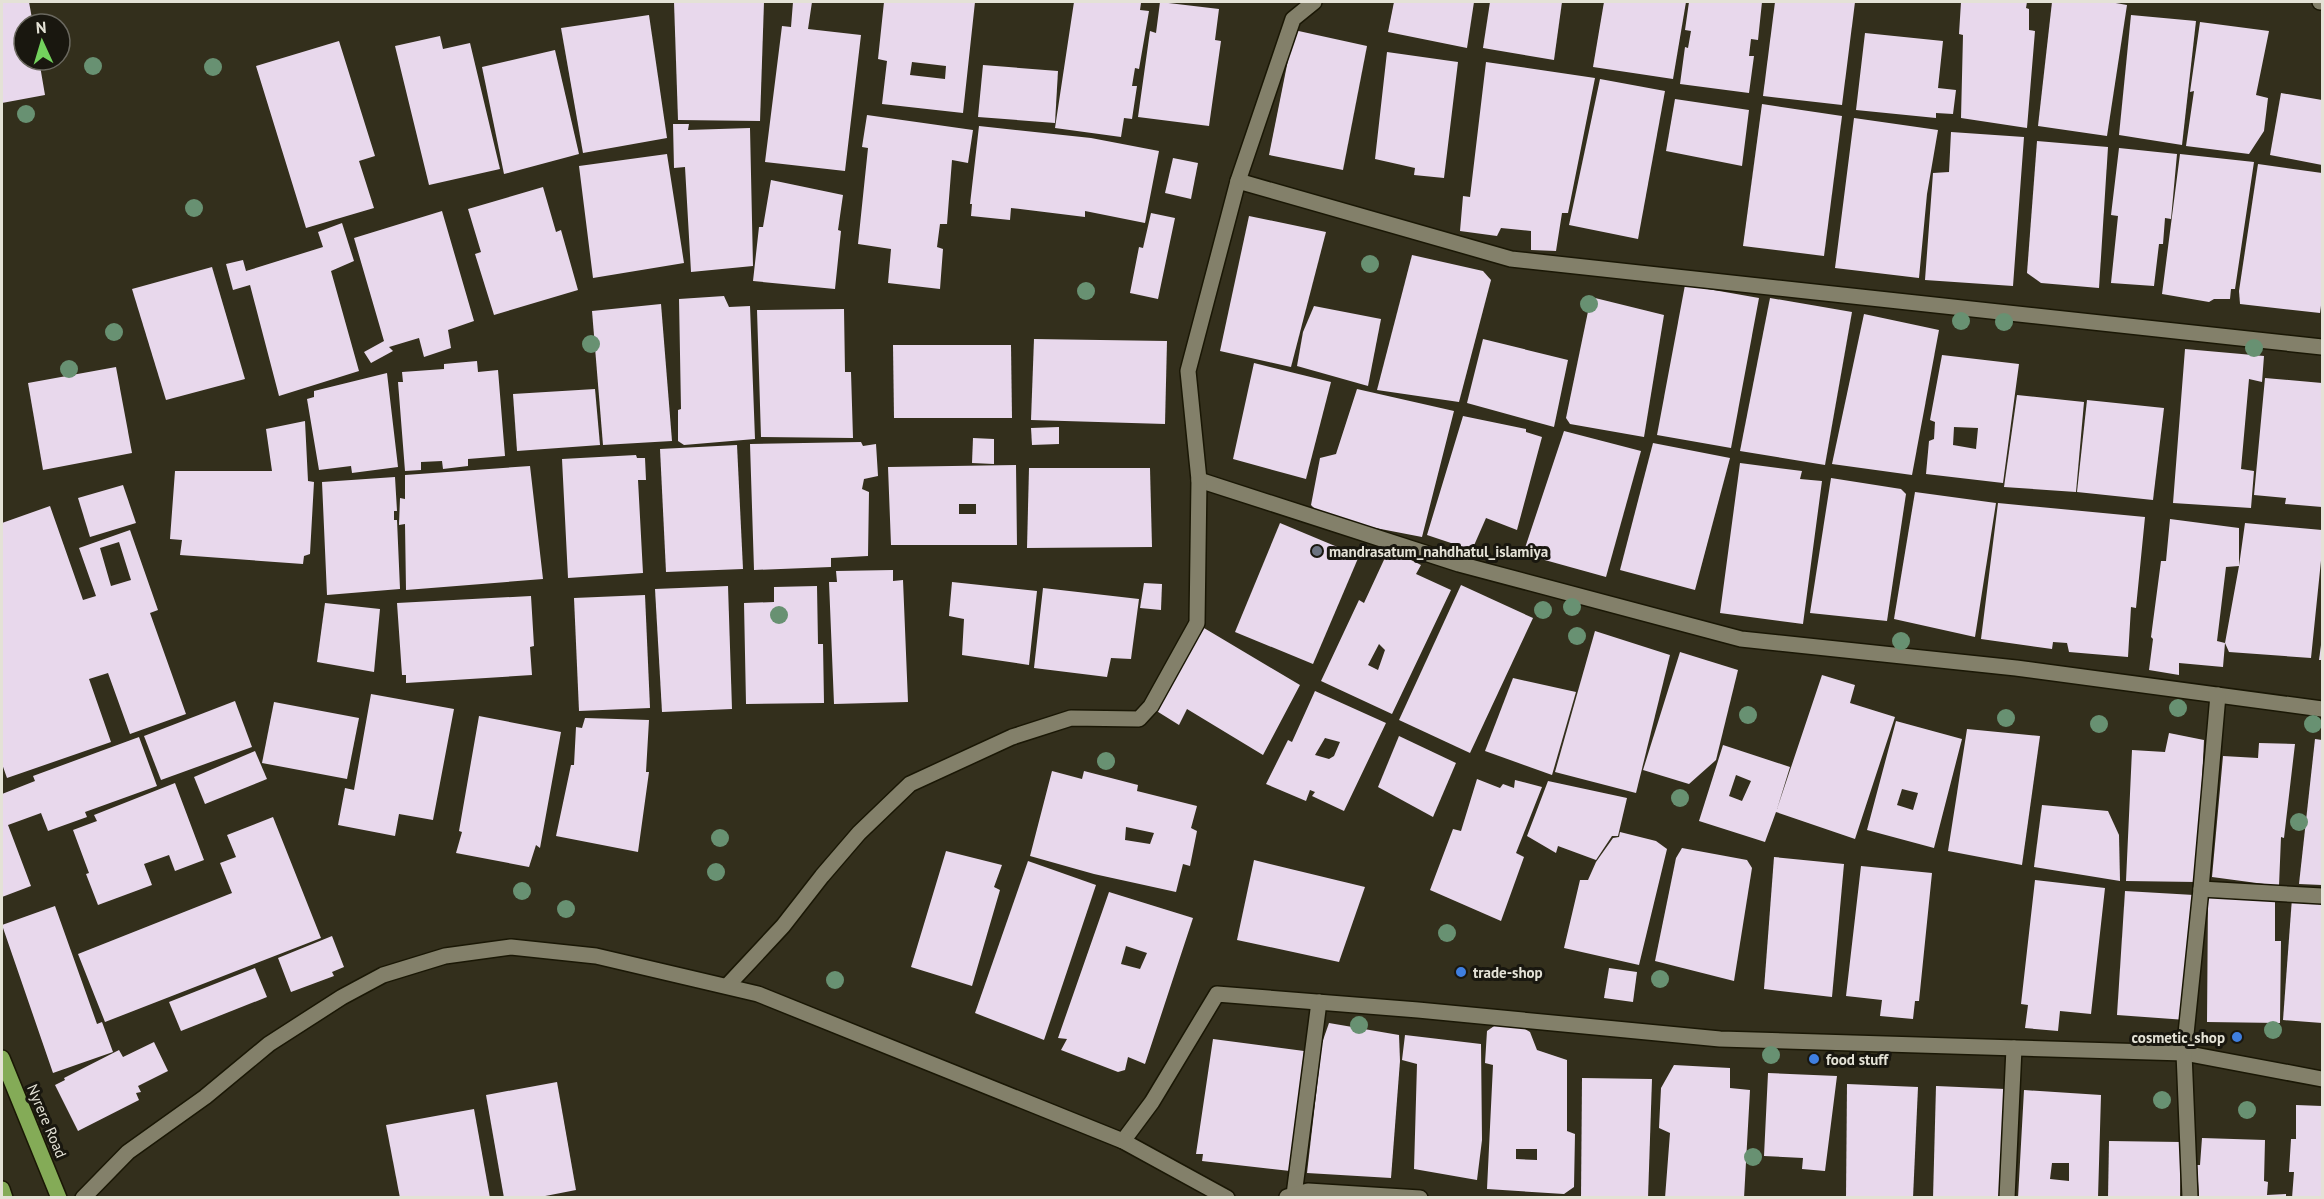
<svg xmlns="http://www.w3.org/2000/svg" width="2324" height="1199" font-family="'PT Sans',sans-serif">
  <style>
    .building { fill: #e8d8ec; fill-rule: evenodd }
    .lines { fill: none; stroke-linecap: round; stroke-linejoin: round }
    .minor-casing { stroke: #1a1705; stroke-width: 18 }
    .major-casing { stroke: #1a1705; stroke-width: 18 }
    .minor { stroke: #83806a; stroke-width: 15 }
    .major { stroke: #84ab57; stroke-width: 15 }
    .tree { fill: #689172 }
    .worship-dot { fill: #6b7280; stroke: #19170f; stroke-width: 2 }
    .shop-dot { fill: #3f7fe0; stroke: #19170f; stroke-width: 2 }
    .labels { text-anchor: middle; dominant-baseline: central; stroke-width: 6; stroke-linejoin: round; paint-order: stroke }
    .poi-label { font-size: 15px; font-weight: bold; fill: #e4e2d6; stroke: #19170f; text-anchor: start }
    .street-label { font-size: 15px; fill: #e4e2d6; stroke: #19170f }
  </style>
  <rect width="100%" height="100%" fill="#332f1c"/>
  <g class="building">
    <polygon points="2,2 29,2 33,24 24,24 24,60 39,60 45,95 2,103"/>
    <polygon points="674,2 764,2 760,121 678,120"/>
    <polygon points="793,2 812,2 808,29 861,35 845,171 765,162 782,26 791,27"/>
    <path d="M884,2h91l-12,111 -81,-9 5,-43 -9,-2zM912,62l34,4 -1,13 -35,-4z"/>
    <polygon points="1074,2 1131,2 1141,3 1140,10 1149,11 1139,69 1135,68 1132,86 1137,86 1132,119 1124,118 1121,137 1055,128"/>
    <polygon points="1160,2 1219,9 1215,40 1221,41 1209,126 1138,117 1150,31 1156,33"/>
    <polygon points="1394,2 1474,2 1467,48 1388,32"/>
    <polygon points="1490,2 1562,2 1554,60 1483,48"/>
    <polygon points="1604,2 1686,2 1673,79 1593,67"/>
    <polygon points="1689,2 1762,2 1758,40 1751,39 1749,56 1754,56 1749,93 1680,84 1685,47 1688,48 1691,31 1685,30"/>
    <polygon points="1775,2 1855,2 1842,105 1763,96"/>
    <polygon points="1961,2 2027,2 2026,8 2029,9 2029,30 2035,31 2027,128 1961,118 1963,35 1959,34"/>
    <polygon points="2052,2 2110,2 2127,5 2107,136 2038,126"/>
    <polygon points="649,15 667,138 583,153 561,28"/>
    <polygon points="2131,15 2196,21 2182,145 2119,135"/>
    <polygon points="2200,22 2269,31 2256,95 2268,98 2264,131 2249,154 2186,146 2194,91 2190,92"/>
    <polygon points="1294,30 1367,46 1343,170 1269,155"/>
    <polygon points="1865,33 1943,41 1938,88 1956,90 1953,114 1936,113 1936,118 1856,110"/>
    <polygon points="440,36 443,49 470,43 500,169 429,185 395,46"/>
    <polygon points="339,41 375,156 359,161 374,208 306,228 256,66"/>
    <polygon points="555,50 579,154 504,174 482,67"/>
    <polygon points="1387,52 1458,62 1444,178 1414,175 1415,168 1375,159"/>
    <polygon points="1486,62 1595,78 1568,213 1562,213 1556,251 1531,250 1531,231 1501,228 1497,236 1460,231 1463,196 1470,197"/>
    <polygon points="983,65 1058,71 1055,123 978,117"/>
    <polygon points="1600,79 1665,91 1638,239 1569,225"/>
    <polygon points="2281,93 2322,100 2322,165 2270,155"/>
    <polygon points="1675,99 1749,110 1742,166 1666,151"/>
    <polygon points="1762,104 1842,116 1824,256 1743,246"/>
    <polygon points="867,115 973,130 968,163 952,160 947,224 940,224 937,247 943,249 940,289 888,283 891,249 858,244 868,148 862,147"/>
    <polygon points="1854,118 1938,130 1927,194 1919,278 1835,268"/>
    <polygon points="673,124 689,124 688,130 750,128 753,266 691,272 685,167 674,168"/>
    <polygon points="979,126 1091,138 1159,151 1145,223 1085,211 1085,217 1011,208 1010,220 971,216 972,204 970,204"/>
    <polygon points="1951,132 2024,137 2013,286 1925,280 1933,173 1949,172"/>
    <polygon points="2037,141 2108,147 2099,288 2041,283 2027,273"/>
    <polygon points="2119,148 2177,154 2171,219 2165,218 2163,244 2159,244 2154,286 2111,283 2118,216 2111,215"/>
    <polygon points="667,154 684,263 593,278 579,166"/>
    <polygon points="2180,154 2254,162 2235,289 2231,289 2230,299 2214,299 2209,302 2162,294"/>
    <polygon points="1173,158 1198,163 1191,199 1165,193"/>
    <polygon points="2258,164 2322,173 2322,298 2320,313 2240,304 2239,291"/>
    <polygon points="771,180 843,195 838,230 841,231 835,289 753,281 759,227 763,227"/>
    <polygon points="543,187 556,232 561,230 578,290 494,315 475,254 481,252 468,209"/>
    <polygon points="442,211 474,321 448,330 451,348 424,357 419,338 389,347 393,351 371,363 364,352 384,341 354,238"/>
    <polygon points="1151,213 1175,218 1158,299 1130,293 1139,247 1143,248"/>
    <polygon points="1249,216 1326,232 1291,367 1220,351"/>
    <polygon points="342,223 354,261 331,271 359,371 279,396 250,285 233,290 226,264 243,260 246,271 323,247 318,232"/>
    <polygon points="1412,255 1483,271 1491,280 1459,402 1377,390"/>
    <polygon points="212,267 245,379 166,400 132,289"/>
    <polygon points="1685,285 1759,298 1731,448 1657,435"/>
    <polygon points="724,296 729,307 750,306 755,439 684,445 678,441 678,410 681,409 679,299"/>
    <polygon points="1591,297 1664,315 1644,437 1570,424 1566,418"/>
    <polygon points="1770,298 1852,312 1825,465 1740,451"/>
    <polygon points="661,304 672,441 603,445 592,311"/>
    <polygon points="1314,306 1381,319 1368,386 1297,366 1303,332"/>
    <polygon points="844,309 845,372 851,372 853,438 761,437 757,310"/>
    <polygon points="1864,314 1939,330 1912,475 1832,464"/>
    <polygon points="1034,339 1167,341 1165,424 1031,420"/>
    <polygon points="1483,339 1568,360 1554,427 1467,403"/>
    <polygon points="893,345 1011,345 1012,418 894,418"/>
    <polygon points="2185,349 2264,356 2262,382 2249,379 2241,469 2254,471 2251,508 2173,503"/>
    <path d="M1942,355l77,9 -16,119 -77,-9 3,-33 5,-2 1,-17 -5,-2zM1954,427l24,1 -2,21 -23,-4z"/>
    <polygon points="477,361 478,372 498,370 505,456 468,459 468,466 443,469 442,461 421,462 421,470 405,471 398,382 403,382 402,372 444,369 444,364"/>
    <polygon points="1254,363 1331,382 1306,479 1233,459"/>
    <polygon points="116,367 132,453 43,470 28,383"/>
    <polygon points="387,373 398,467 352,473 351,466 319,470 307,399 314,397 314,391"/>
    <polygon points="2265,378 2322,383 2322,507 2285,504 2286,498 2254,495"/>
    <polygon points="595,389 600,445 517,451 513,394"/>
    <polygon points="1357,389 1454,411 1422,537 1324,518 1311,505 1320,458 1336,454"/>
    <polygon points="2017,395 2084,402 2076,492 2004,487"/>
    <polygon points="2087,400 2164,408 2153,500 2077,492"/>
    <polygon points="1463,416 1526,429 1526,432 1542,437 1517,530 1486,518 1472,550 1427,535"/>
    <polygon points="305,421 308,481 314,482 310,554 304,556 303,564 180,555 182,540 170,539 175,471 272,471 266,429"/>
    <polygon points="1059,427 1059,444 1032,445 1031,428"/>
    <polygon points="1564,431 1641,451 1606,577 1523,554"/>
    <polygon points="973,438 994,439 994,464 972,463"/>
    <polygon points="861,442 863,446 876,444 878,476 864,479 862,489 869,492 868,556 831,558 831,567 754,570 750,444"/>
    <polygon points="1653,443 1730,458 1695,590 1620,570"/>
    <polygon points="737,445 743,569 666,572 660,449"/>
    <polygon points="636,455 637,458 645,458 646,480 638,480 643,573 568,578 562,459"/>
    <polygon points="1740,463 1802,471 1800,479 1822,481 1803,624 1720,613"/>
    <path d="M1016,465l1,80h-126l-3,-78zM959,504h17v10h-17z"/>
    <polygon points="530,466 543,579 406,590 405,524 399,525 400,498 405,499 405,475"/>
    <polygon points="1029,468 1150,468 1152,547 1027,548"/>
    <polygon points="395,477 397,511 394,511 394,520 397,520 400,589 327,595 322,482"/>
    <polygon points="1831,478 1901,489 1906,494 1887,621 1810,613"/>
    <polygon points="123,485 136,523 90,537 78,498"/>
    <polygon points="1915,492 1996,503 1975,637 1894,619"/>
    <polygon points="1998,503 2145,517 2136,608 2131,607 2128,657 2069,652 2067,643 2053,642 2052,649 1981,639"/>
    <path d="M50,506l33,94 13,-4 -17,-48 51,-18 28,80 -8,3 36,101 -56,20 -22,-61 -19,6 22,63 -104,36 -5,-14v-241zM119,542l12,38 -20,6 -11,-38z"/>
    <polygon points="2170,519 2239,528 2239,566 2245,523 2322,530 2322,551 2311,658 2229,652 2225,643 2239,566 2226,567 2217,641 2225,643 2223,667 2179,663 2179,675 2149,670 2153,639 2151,637 2161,561 2166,561"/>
    <polygon points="1280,523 1359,556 1313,664 1235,632"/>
    <path d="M1389,549l32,16 -5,9 35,16 -59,124 -71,-33 38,-81 5,3zM1379,644l6,6 -7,20 -10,-5z"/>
    <polygon points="893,570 893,581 903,580 908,702 834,704 829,582 837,582 836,571"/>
    <polygon points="952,582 1037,591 1029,665 962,655 964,619 949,616"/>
    <polygon points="1144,583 1162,584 1161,610 1140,608"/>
    <polygon points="1461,585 1533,618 1470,753 1399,720"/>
    <polygon points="728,586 732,709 662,712 655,589"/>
    <polygon points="817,586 818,644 823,644 824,703 746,704 744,603 774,602 774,587"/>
    <polygon points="1043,588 1139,599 1131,659 1111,658 1107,677 1034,668"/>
    <polygon points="645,595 650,708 579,711 574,598"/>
    <polygon points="531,596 534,646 530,647 532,675 406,683 406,675 402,675 397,603"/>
    <polygon points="325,603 380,609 374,672 317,662"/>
    <polygon points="1204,628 1300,685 1263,755 1187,709 1179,725 1155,710"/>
    <polygon points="1595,631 1670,655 1636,793 1555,772"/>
    <polygon points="2321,645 2322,645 2322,660 2319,660"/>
    <polygon points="1680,652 1738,670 1716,760 1689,784 1643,770"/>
    <path d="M1822,675l33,10 -5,18 45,14 -40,122 -79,-27 -11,30 -66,-21 24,-76 67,22 -13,42zM1736,775l15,6 -9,20 -13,-5z"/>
    <polygon points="1513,678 1576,692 1552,775 1485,751"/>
    <path d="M1315,691l71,32 -42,88 -32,-15 3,-4 -5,-2 -4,11 -40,-17 22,-44 4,2zM1325,738l15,4 -6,14 -5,3 -14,-4z"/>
    <polygon points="371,694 454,709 433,820 399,814 395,836 338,825 345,788 354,790"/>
    <polygon points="235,701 252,747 161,780 144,736"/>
    <polygon points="274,702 359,718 347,779 262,763"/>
    <polygon points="479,716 561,732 540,848 536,845 529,867 456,853 462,832 459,831"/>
    <polygon points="585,718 649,720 646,772 649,772 638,852 556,836 571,765 574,765 576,727 582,728"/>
    <path d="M1896,721l66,18 -28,109 -67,-18zM1902,789l16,4 -5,17 -16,-5z"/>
    <polygon points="1967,729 2040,736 2022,865 1948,851"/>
    <polygon points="2169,733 2204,740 2197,882 2126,881 2132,750 2165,752"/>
    <polygon points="1399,736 1456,763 1433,817 1378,787"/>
    <polygon points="139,737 157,786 85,812 87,817 48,831 41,813 8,825 31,886 2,897 2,794 35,781 33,776"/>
    <polygon points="2315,739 2322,740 2322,885 2299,884"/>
    <polygon points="2259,743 2295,744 2284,838 2281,837 2279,886 2212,877 2223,756 2258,758"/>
    <polygon points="255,751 267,779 205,804 194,777"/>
    <path d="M1052,771l30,8 2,-8 54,14 -1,6 60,15 -6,22 6,3 -7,35 -7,-2 -7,28 -82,-18 -64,-18zM1126,827l28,6 -4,11 -25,-4z"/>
    <polygon points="1477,779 1500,788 1503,784 1514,788 1515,780 1542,787 1516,853 1524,857 1501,921 1430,890 1453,829 1461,831"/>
    <polygon points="1548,781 1627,798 1618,836 1612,836 1596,860 1558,846 1556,853 1527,836"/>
    <polygon points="175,783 204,860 175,871 169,855 144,864 152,885 98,905 86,874 89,873 73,830 97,821 94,815"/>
    <polygon points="2042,805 2108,811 2119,835 2120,881 2034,867"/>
    <polygon points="273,817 321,938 105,1022 78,954 232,893 220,863 236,857 227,835"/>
    <polygon points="1620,832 1656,841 1667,849 1639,965 1564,948 1580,880 1588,880 1596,862 1613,838 1619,837"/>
    <polygon points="1682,848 1747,860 1752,868 1734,981 1655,961 1676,858"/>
    <polygon points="946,851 1002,865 994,887 1000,890 972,986 911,967"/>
    <polygon points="1774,857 1844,864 1832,997 1764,989"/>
    <polygon points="1254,860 1365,887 1339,962 1237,940"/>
    <polygon points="1028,861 1096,885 1044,1040 975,1013"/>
    <polygon points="1861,866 1932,873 1919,1001 1915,1001 1913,1019 1880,1016 1882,1000 1846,996"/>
    <polygon points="2035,880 2105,888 2091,1014 2060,1011 2058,1031 2025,1028 2028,1005 2021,1004"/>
    <polygon points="2125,891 2194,895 2186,1020 2117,1015"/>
    <path d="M1109,892l84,26 -48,146 -17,-7 -3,13 -7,2 -57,-22 6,-11 -9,-1zM1126,946l21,7 -7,16 -19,-5z"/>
    <polygon points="2208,897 2275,898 2275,941 2281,941 2280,1023 2207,1022"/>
    <polygon points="2292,898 2322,901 2322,1023 2283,1020"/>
    <polygon points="55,906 97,1024 102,1022 113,1052 53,1073 2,925"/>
    <polygon points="332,936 344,967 332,972 334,976 291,992 278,958"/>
    <polygon points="255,968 267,997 181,1031 169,1002"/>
    <polygon points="1609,968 1637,972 1633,1002 1604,998"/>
    <polygon points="1329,1023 1399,1035 1400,1061 1391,1178 1307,1173 1322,1043"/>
    <path d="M1515,1023l15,9 7,18 30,10v71l8,3 -1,53 -10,7 -77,-5 6,-124 -8,-2 2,-32 10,-7zM1516,1149h21v11l-21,-1z"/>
    <polygon points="1405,1035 1481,1044 1482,1140 1477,1180 1414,1169 1417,1064 1402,1060"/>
    <polygon points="1213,1039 1304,1051 1290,1171 1202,1161 1203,1154 1196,1154"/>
    <polygon points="154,1042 168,1071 138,1086 141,1092 136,1093 139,1100 78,1131 55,1085 65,1080 64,1078 119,1050 123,1057"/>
    <polygon points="1674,1065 1730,1068 1730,1088 1750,1090 1744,1198 1665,1198 1670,1133 1659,1128 1661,1088"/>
    <polygon points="1768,1073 1837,1076 1825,1171 1802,1169 1803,1158 1764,1156"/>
    <polygon points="1582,1078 1652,1079 1648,1198 1581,1198"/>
    <polygon points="557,1082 576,1190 535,1198 504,1198 486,1095"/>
    <polygon points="1847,1084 1918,1087 1913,1198 1846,1198"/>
    <polygon points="1936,1086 2005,1089 2003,1198 1933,1198"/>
    <path d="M2024,1090l77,5 -3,103h-80zM2052,1163h17v18l-19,-2z"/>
    <polygon points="2296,1105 2322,1106 2322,1198 2292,1198 2294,1172 2289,1172 2291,1139 2296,1139"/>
    <polygon points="474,1109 490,1198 400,1198 386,1125"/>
    <polygon points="2202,1138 2265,1140 2264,1181 2268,1182 2267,1195 2286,1194 2286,1198 2199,1198 2197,1165 2200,1165"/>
    <polygon points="2109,1141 2181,1142 2180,1198 2108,1198"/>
  </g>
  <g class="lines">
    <defs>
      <g id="minor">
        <polyline points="2320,2 2322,2"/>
        <polyline points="1238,181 1511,259 2322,347"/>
        <polyline points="1199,480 1459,564 1741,639 2016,668 2322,709"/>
        <polyline points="2201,889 2322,896"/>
        <polyline points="728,985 783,926 822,876 859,833 910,784 1012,737 1071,718 1139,719 1151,706 1197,623 1199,480 1188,371 1238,181 1293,19 1314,2"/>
        <polyline points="1123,1141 1152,1102 1217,994 1418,1010 1720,1039 2184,1053 2322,1079"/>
        <polyline points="1294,1195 1319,1002"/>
        <polyline points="1287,1197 1308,1191 1420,1198"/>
        <polyline points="83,1198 128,1152 205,1097 269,1044 342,997 383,975 445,956 511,947 596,956 758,994 1123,1141 1227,1198"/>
        <polyline points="2007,1198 2014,1048"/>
        <polyline points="2190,1198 2184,1053 2201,889 2218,695"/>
      </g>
      <g id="major">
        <polyline points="2,1058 59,1198"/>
        <polyline points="2,1189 5,1198"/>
      </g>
    </defs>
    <use href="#minor" class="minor-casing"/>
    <use href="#major" class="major-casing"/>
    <use href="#minor" class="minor"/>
    <use href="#major" class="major"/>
  </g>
  <g class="tree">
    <circle cx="93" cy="66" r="9"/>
    <circle cx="213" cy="67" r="9"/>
    <circle cx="26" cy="114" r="9"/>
    <circle cx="194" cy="208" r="9"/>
    <circle cx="1370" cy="264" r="9"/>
    <circle cx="1086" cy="291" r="9"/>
    <circle cx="1589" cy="304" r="9"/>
    <circle cx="1961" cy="321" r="9"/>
    <circle cx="2004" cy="322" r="9"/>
    <circle cx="114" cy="332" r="9"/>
    <circle cx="591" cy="344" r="9"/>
    <circle cx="2254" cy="348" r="9"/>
    <circle cx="69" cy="369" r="9"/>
    <circle cx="1572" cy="607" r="9"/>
    <circle cx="1543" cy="610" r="9"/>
    <circle cx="779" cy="615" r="9"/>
    <circle cx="1577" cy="636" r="9"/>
    <circle cx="1901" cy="641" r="9"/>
    <circle cx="2178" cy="708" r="9"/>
    <circle cx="1748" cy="715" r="9"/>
    <circle cx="2006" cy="718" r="9"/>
    <circle cx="2099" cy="724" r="9"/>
    <circle cx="2313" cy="724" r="9"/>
    <circle cx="1106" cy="761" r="9"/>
    <circle cx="1680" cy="798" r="9"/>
    <circle cx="2299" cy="822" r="9"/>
    <circle cx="720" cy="838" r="9"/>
    <circle cx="716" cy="872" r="9"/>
    <circle cx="522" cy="891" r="9"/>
    <circle cx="566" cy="909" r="9"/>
    <circle cx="1447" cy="933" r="9"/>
    <circle cx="1660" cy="979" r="9"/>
    <circle cx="835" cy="980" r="9"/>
    <circle cx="1359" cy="1025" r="9"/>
    <circle cx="2273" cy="1030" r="9"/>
    <circle cx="1771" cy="1055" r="9"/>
    <circle cx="2162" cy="1100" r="9"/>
    <circle cx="2247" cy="1110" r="9"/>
    <circle cx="1753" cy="1157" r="9"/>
  </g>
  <circle class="worship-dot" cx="1317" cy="551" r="6"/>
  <g class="shop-dot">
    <circle cx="1461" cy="972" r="6"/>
    <circle cx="2237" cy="1037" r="6"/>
    <circle cx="1814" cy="1059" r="6"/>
  </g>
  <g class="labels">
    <g class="poi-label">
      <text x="1329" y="551">mandrasatum_nahdhatul_islamiya</text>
      <text x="1473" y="972">trade-shop</text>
      <text x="2225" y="1037" text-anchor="end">cosmetic_shop</text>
      <text x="1826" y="1059">food stuff</text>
    </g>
    <g class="street-label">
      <text transform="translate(47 1121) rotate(67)">Nyrere Road</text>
    </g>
  </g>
  <rect width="2324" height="1199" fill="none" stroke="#e4e2d6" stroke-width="6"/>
  <g transform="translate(42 42) rotate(356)"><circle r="28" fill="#19170f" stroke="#6a685f" stroke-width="1.5"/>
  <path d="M0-4.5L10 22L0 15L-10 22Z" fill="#73d25d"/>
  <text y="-9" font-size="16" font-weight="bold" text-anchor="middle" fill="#e4e2d6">N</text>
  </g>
</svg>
